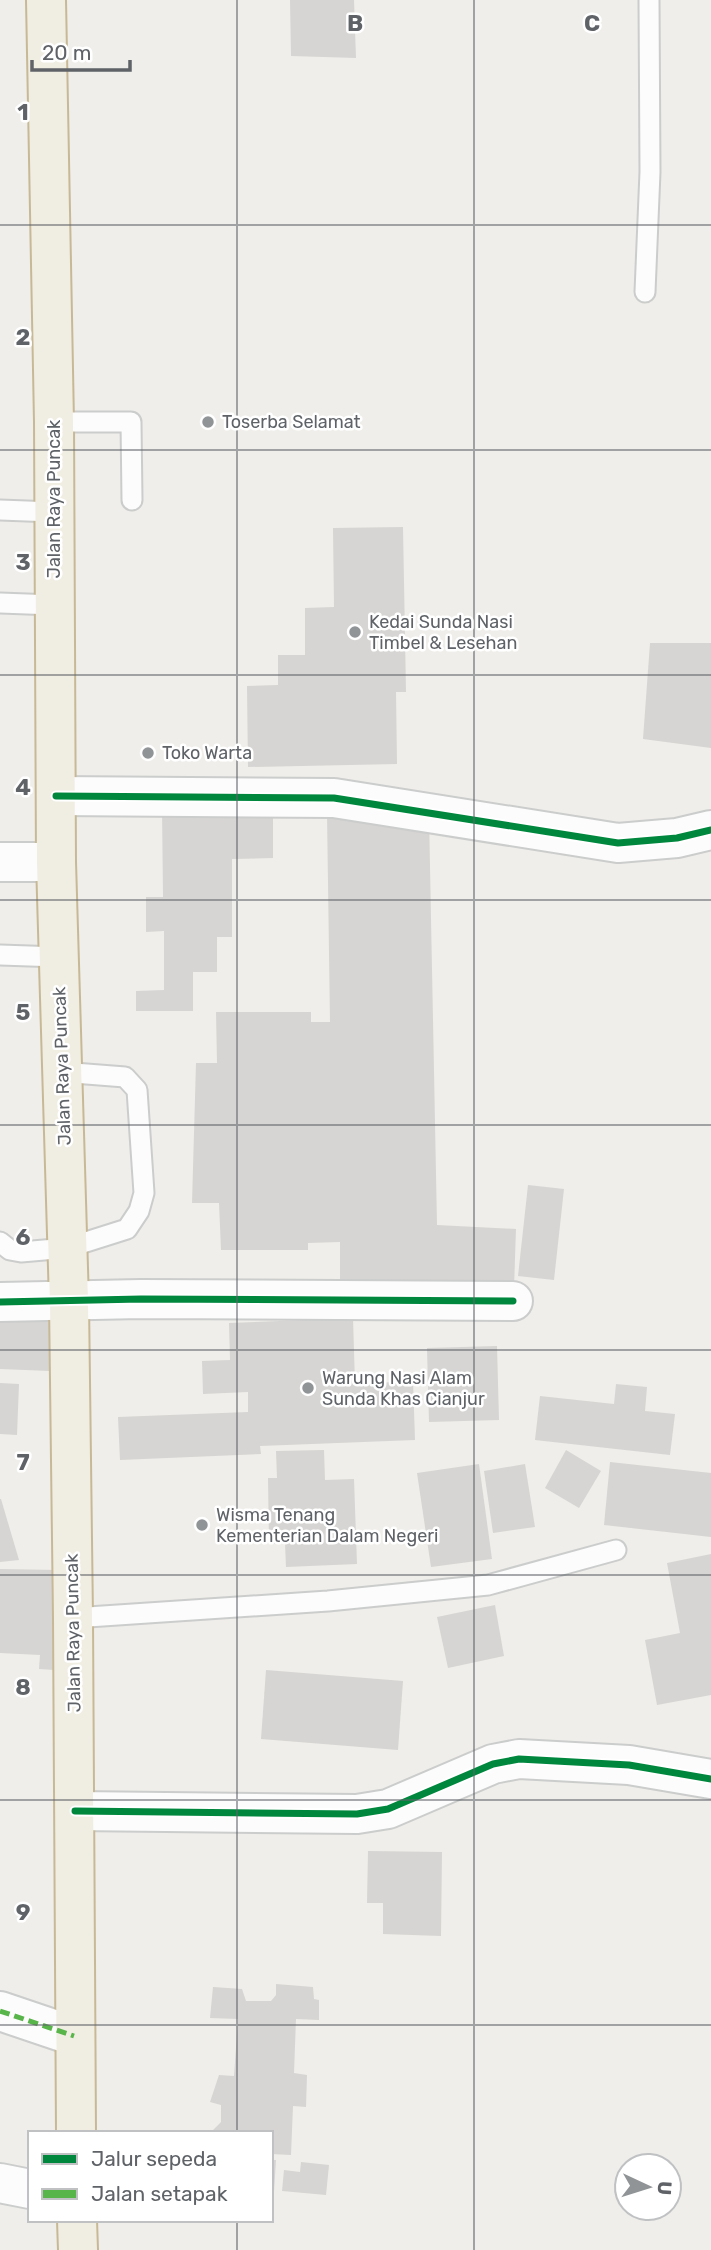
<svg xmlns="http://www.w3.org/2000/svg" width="711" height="2250" font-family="Rubik,sans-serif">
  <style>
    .building { fill: #d6d5d3 }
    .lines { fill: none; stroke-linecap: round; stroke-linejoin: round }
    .lane-casing { stroke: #cbcccc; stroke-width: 23 }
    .street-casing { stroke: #cbcccc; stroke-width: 42 }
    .highway-casing { stroke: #c8b996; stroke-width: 42 }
    .lane { stroke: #fdfcfc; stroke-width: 19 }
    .street { stroke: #fdfcfc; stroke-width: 38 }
    .highway { stroke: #f0ede3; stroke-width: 38 }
    .quiet { stroke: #58b549; stroke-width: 5; stroke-dasharray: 10 5; stroke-linecap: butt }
    .cycleway-casing { stroke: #fff; stroke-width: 11 }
    .cycleway { stroke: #00873e; stroke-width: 7 }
    .grid { fill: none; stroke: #5f6368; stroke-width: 2; stroke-opacity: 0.55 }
    .poi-dot { fill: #919496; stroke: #fff; stroke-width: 2.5 }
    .labels { text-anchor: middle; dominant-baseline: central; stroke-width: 5; stroke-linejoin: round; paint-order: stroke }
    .poi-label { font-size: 18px; fill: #5f6368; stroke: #fff; text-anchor: start }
    .street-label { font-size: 18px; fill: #5f6368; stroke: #fff }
    .grid-label { font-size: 23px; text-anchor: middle; font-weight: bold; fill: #5f6368; stroke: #fff; stroke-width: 5; stroke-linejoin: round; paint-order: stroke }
  </style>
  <rect width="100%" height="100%" fill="#efeeea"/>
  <g class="building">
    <polygon points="290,0 354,0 356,58 291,56"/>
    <polygon points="403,527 406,692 396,692 397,764 248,767 247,686 278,685 278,655 305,655 305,608 334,607 333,528"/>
    <polygon points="650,643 711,643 711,748 643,739"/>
    <polygon points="162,808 273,808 273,858 232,859 232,937 217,937 217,972 193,972 193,1011 136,1011 136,991 164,990 164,931 146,932 146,897 163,897"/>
    <polygon points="327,813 429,815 437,1225 516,1229 514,1288 340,1283 340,1242 308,1243 308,1250 221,1250 219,1203 192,1203 196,1063 217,1063 216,1012 311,1012 311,1022 330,1022"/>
    <polygon points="528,1185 564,1189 554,1280 518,1276"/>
    <polygon points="0,1308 53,1311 50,1371 0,1369"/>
    <polygon points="353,1318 355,1384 413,1381 415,1440 260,1446 261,1454 120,1460 118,1417 248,1412 248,1392 203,1394 202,1361 230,1360 229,1323"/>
    <polygon points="497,1346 499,1420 429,1422 427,1348"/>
    <polygon points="0,1383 19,1384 17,1435 0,1434"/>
    <polygon points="616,1384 647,1387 645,1411 675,1414 670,1455 535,1440 540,1396 614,1404"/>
    <polygon points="324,1450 325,1480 354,1479 357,1564 286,1567 285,1543 269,1544 268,1478 277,1478 276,1451"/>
    <polygon points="566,1450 601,1471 579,1508 545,1488"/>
    <polygon points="610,1462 711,1473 711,1537 604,1525"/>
    <polygon points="479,1464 492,1559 431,1567 417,1473"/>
    <polygon points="525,1464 535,1527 493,1533 484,1471"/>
    <polygon points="0,1499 1,1499 19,1560 0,1562"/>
    <polygon points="711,1554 711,1695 657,1705 645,1640 680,1633 667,1563"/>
    <polygon points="0,1569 58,1570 55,1670 39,1669 40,1655 0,1653"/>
    <polygon points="495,1605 504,1656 448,1668 437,1617"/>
    <polygon points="266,1670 403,1681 398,1750 261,1739"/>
    <polygon points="368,1851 442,1852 441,1936 383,1934 383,1903 367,1903"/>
    <polygon points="276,1984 313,1987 314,1999 319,2000 319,2020 296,2019 294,2073 307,2075 306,2107 293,2106 291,2155 271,2154 271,2133 210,2133 221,2122 221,2105 210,2102 219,2075 234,2076 238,2019 210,2018 213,1987 242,1989 246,2001 271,2001 276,1995"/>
    <polygon points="271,2160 276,2160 274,2192 271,2191"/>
    <polygon points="301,2162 329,2165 326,2195 282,2191 284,2170 300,2172"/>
  </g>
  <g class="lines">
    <defs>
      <g id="lane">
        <polyline points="645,292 650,172 649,0"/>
        <polyline points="54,422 131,422 132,500"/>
        <polyline points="0,510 53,512"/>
        <polyline points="0,603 54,605"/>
        <polyline points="0,955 59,957"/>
        <polyline points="0,1242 10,1250 21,1252 67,1248 127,1229 139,1211 144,1193 137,1090 125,1077 61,1072"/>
        <polyline points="73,1618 328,1601 488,1585 616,1550"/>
      </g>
      <g id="street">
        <polyline points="56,796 334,798 618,843 677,838 711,830"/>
        <polyline points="0,862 56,862"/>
        <polyline points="0,1302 141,1299 513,1301"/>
        <polyline points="75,1811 357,1814 388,1809 493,1764 519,1759 629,1765 711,1779"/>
        <polyline points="0,2011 74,2036"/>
        <polyline points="0,2183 30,2189"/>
      </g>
      <g id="highway">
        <polyline points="46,0 54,422 56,862 69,1302 73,1618 76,2133"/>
        <polyline points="77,2220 78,2250"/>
      </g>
    </defs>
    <use href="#lane" class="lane-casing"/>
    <use href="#street" class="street-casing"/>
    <use href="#highway" class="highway-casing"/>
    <use href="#lane" class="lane"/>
    <use href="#street" class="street"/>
    <use href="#highway" class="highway"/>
    <polyline class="quiet" points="0,2011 74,2036"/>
    <defs>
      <g id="cycleway">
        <polyline points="56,796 334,798 618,843 677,838 711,830"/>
        <polyline points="0,1302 141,1299 513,1301"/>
        <polyline points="75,1811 357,1814 388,1809 493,1764 519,1759 629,1765 711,1779"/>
      </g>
    </defs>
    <use href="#cycleway" class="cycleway-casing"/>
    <use href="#cycleway" class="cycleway"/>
  </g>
  <path class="grid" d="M237,0v2133M474,0v2250M0,225h711M0,450h711M0,675h711M0,900h711M0,1125h711M0,1350h711M0,1575h711M0,1800h711M0,2025h711M237,2220v30"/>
  <g class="poi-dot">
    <circle cx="208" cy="422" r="7"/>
    <circle cx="355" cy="632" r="7"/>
    <circle cx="148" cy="753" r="7"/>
    <circle cx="308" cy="1388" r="7"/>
    <circle cx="202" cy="1525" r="7"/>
  </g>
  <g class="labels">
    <g class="poi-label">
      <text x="222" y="422">Toserba Selamat</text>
      <text x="369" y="622">Kedai Sunda Nasi<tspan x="369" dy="21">Timbel &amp; Lesehan</tspan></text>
      <text x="162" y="753">Toko Warta</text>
      <text x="322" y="1378">Warung Nasi Alam<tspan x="322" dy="21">Sunda Khas Cianjur</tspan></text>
      <text x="216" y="1515">Wisma Tenang<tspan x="216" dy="21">Kementerian Dalam Negeri</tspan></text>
    </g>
    <g class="street-label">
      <text transform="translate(54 499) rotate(-90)">Jalan Raya Puncak</text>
      <text transform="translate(62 1066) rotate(-92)">Jalan Raya Puncak</text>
      <text transform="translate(73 1633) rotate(-91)">Jalan Raya Puncak</text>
    </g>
  </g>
  <g class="grid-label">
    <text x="355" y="31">B</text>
    <text x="592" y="31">C</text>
    <text x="23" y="120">1</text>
    <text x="23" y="345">2</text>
    <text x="23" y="570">3</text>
    <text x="23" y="795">4</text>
    <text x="23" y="1020">5</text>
    <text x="23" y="1245">6</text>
    <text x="23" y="1470">7</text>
    <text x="23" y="1695">8</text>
    <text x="23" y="1920">9</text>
  </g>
  <rect x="28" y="2131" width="245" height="91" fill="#ffffff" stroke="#bfc1c3" stroke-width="2"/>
  <rect x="42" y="2154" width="35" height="10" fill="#00873e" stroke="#bfc1c3" stroke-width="2"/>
  <text x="91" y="2166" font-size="21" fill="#5f6368">Jalur sepeda</text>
  <rect x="42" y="2189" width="35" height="10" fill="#58b549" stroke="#bfc1c3" stroke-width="2"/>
  <text x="91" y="2201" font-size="21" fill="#5f6368">Jalan setapak</text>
  <g transform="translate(648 2187) rotate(94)"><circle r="33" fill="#ffffff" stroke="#bfc1c3" stroke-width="2"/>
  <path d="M0-5L12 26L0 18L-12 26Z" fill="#919496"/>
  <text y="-10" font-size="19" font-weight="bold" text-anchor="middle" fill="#5f6368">U</text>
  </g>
  <path d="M32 60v10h98v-10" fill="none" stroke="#5f6368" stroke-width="3.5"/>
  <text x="42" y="60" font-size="21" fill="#5f6368" stroke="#ffffff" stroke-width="5" paint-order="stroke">20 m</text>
</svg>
